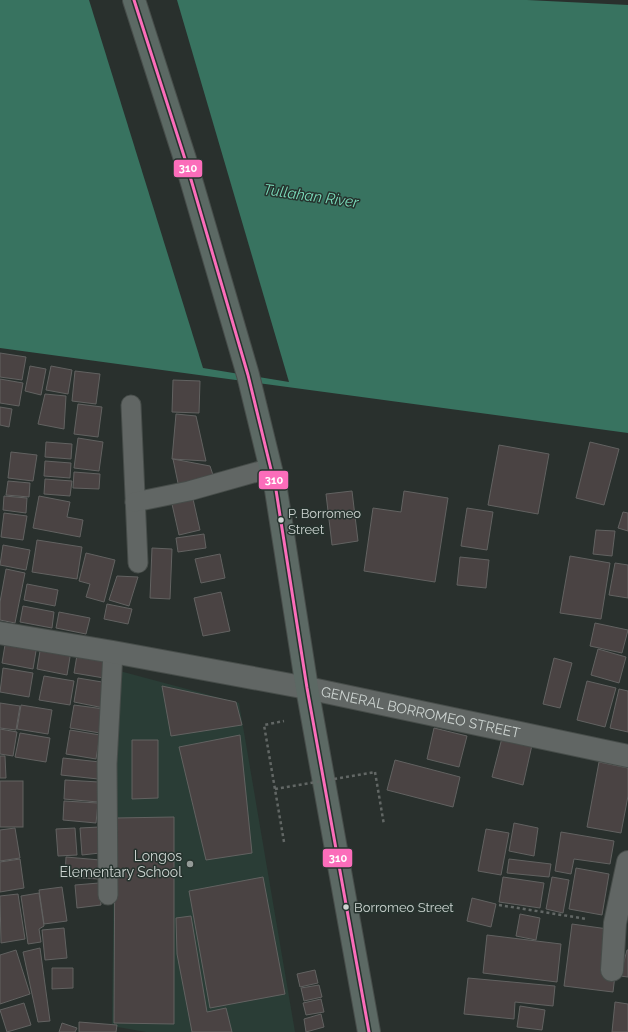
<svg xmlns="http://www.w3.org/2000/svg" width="628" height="1032" font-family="Raleway,sans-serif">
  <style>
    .built { fill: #2a3d36 }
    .water { fill: #387360 }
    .pier { fill: #29302d }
    .building { fill: #4a4343; stroke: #626261 }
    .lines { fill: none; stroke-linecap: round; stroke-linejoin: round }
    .lane-casing { stroke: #474d4a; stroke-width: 21 }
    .street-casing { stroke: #474d4a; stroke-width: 24 }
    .secondary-casing { stroke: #474d4a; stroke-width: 24 }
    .highway-casing { stroke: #474d4a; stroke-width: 24 }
    .path { stroke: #626765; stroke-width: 2.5; stroke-dasharray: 3 3; stroke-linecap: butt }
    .lane { stroke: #616664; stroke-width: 19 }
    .street { stroke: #616664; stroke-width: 22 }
    .secondary { stroke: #616664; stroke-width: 22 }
    .highway { stroke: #5c6964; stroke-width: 22 }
    .path-bridge { stroke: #626765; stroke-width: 2.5; stroke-dasharray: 3 3; stroke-linecap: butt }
    .bus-1-casing { stroke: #26332e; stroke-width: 6 }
    .bus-1 { stroke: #fb6dba; stroke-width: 3 }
    .bus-dot { fill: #cdd4d1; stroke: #26332e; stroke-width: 1.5 }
    .poi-dot { fill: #949b98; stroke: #26332e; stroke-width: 1.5 }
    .labels { text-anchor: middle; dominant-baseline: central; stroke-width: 3; stroke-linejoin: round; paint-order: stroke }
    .bus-label { font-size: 13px; fill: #cdd4d1; stroke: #26332e; text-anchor: start }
    .street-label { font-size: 14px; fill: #cdd4d1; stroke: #26332e }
    .poi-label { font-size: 14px; fill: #cdd4d1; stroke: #26332e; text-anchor: end }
    .water-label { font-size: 15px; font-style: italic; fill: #7adbba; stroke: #26332e }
    .line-badge { stroke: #26332e; stroke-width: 1.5 }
    .badge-label { font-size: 11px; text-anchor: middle; font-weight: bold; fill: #fff }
  </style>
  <rect width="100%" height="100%" fill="#29302d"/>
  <polygon class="built" points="116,670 239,703 295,1032 146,1032 112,1026"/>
  <polygon class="water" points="0,0 527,0 628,5 628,433 0,348"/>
  <polygon class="pier" points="89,0 177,0 289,382 203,368"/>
  <g class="building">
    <polygon points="0,353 26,357 22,380 0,377"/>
    <polygon points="30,366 46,369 41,395 25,391"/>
    <polygon points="51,366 72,370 68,394 46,390"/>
    <polygon points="75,371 100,374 96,404 72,401"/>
    <polygon points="0,379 23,383 19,406 0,403"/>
    <polygon points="173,380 200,381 199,413 172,412"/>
    <polygon points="45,394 66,396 64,429 38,424"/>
    <polygon points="78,404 102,407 98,437 74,434"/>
    <polygon points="0,407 12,409 9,427 0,425"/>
    <polygon points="176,414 196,416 206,461 172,459"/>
    <polygon points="78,438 103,442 99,471 74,468"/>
    <polygon points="46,442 72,444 71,459 45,457"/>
    <polygon points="590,442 619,449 604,505 576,498"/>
    <polygon points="499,445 549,454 538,514 488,505"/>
    <polygon points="11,452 37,455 33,481 8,478"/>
    <polygon points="173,459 210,466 215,481 179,488"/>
    <polygon points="45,461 71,463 70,478 44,476"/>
    <polygon points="74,472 100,474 99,489 73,488"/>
    <polygon points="45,479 72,481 70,496 44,494"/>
    <polygon points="8,481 30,483 29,497 6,495"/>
    <polygon points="352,491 358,541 332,545 326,494"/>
    <polygon points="404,491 448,498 435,582 364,571 373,508 401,512"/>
    <polygon points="4,496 27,498 26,513 3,510"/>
    <polygon points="39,496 70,502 67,517 83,520 80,537 33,528"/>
    <polygon points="193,499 200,530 179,535 172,504"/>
    <polygon points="467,508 493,512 487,550 461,546"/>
    <polygon points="623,512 628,513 628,531 618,528"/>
    <polygon points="4,513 27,516 23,540 1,537"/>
    <polygon points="596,530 615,531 612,556 593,554"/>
    <polygon points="204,534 206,548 178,552 176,538"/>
    <polygon points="37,540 82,547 77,579 32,572"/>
    <polygon points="3,545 30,550 26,570 0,565"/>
    <polygon points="152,548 172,549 170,599 150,598"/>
    <polygon points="86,553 115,560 104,602 86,597 90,584 79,581"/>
    <polygon points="220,554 225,578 201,583 195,559"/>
    <polygon points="570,556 610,563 601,619 560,613"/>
    <polygon points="460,557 489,560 486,588 457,585"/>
    <polygon points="615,563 628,565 628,598 609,595"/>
    <polygon points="6,569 25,573 15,623 0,620 0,602"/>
    <polygon points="117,576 138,577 129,606 109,600"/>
    <polygon points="27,584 58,590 55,606 24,600"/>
    <polygon points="221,592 230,631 203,636 194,598"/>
    <polygon points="107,604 132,609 128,624 104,619"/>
    <polygon points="23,606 54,612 52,628 20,622"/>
    <polygon points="59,612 90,618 86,634 56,628"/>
    <polygon points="595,623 628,630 622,653 590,646"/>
    <polygon points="6,639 37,645 33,669 2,663"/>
    <polygon points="41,645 71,651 67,675 37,669"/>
    <polygon points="78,649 108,654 104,678 74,673"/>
    <polygon points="598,649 626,657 619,683 591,675"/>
    <polygon points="554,658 572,663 560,708 543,704"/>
    <polygon points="3,668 33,673 29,697 0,692"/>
    <polygon points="44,676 74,681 70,705 39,700"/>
    <polygon points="78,678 108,683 104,708 74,702"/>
    <polygon points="587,681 616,688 605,727 577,720"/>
    <polygon points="162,686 236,702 242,725 171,736"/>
    <polygon points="619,689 628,691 628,732 610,728"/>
    <polygon points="0,703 20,706 16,730 0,728"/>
    <polygon points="21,705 52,710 48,734 17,729"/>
    <polygon points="74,705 104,709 100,733 70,728"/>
    <polygon points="434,728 467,736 459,767 427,759"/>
    <polygon points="0,729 17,732 13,756 0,754"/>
    <polygon points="70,730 100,735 96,759 66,754"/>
    <polygon points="20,733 50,738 46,762 15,757"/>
    <polygon points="240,735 252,853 206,860 179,747"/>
    <polygon points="502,738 532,745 523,785 492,777"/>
    <polygon points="132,740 158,740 158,798 132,799"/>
    <polygon points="0,756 5,756 6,778 0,778"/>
    <polygon points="63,758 100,762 98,779 61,775"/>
    <polygon points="395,760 460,777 453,807 387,790"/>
    <polygon points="599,762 628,768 628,796 621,833 587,827"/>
    <polygon points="65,780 99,782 98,802 64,799"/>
    <rect x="0" y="781" width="23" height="46"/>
    <polygon points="64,801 98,803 96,823 63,820"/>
    <polygon points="174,817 174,1024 114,1023 115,818"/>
    <polygon points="514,823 538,828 534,856 509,851"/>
    <polygon points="99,827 100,853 82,855 80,828"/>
    <polygon points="15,828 20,858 0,861 0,830"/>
    <polygon points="75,828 77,855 58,856 56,829"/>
    <polygon points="486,829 509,833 501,875 478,871"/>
    <polygon points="561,832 614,841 610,864 574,859 571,874 555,871"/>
    <polygon points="66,857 100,860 99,879 65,877"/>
    <polygon points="20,859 24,888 0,892 0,862"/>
    <polygon points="509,859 551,864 549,877 507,873"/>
    <polygon points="576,868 609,874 602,915 569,909"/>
    <polygon points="263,877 285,994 210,1008 189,891"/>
    <polygon points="503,877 544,883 540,908 499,902"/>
    <polygon points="552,877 569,880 563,913 546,909"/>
    <polygon points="99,883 101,905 77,908 75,885"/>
    <polygon points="62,887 67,921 44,924 39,890"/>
    <polygon points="39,893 44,926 39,929 41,942 28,944 21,896"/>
    <polygon points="18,894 25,939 1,943 0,896"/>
    <polygon points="472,898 496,904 491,927 467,921"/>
    <polygon points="520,914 540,918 536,940 516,936"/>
    <polygon points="191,916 207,1012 226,1008 232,1032 192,1032 177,954 176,918"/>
    <polygon points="572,924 608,929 615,975 613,992 564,986"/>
    <polygon points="64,928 67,958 45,960 42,930"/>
    <polygon points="487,935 561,944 557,982 483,973"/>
    <polygon points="40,948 50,1021 38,1022 23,952"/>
    <polygon points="16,950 30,994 0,1004 0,955"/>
    <polygon points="627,950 628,950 628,977 620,976"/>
    <polygon points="52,968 73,968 73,988 52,989"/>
    <polygon points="315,970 318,983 300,987 297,974"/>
    <polygon points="468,978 555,986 553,1006 515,1002 514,1019 464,1014"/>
    <polygon points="319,985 322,997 304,1001 301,988"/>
    <polygon points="321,999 324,1012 306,1015 303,1003"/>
    <polygon points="615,1002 628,1004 628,1032 612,1032"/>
    <polygon points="24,1003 31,1025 7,1032 0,1010"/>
    <polygon points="520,1006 545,1010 542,1030 517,1027"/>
    <polygon points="321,1014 324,1027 306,1032 304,1019"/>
    <polygon points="79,1022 117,1025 116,1032 79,1032"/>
    <polygon points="62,1023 77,1028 75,1032 59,1032"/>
  </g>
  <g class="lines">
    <defs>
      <g id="lane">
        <polyline points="131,405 138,563"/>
        <polyline points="135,502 189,491 271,468"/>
        <polyline points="108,895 107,764 113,652"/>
      </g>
      <g id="street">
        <polyline points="0,633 113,652 307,688"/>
        <polyline points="612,970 615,923 628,862"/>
      </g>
      <g id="secondary">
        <path id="s1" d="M307,688l321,68"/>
      </g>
      <polyline id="highway" points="134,0 185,159 248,375 276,490 307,688 369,1032"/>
    </defs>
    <use href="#lane" class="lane-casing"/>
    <use href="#street" class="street-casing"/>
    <use href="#secondary" class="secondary-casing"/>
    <use href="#highway" class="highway-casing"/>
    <g class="path">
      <polyline points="375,772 384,825"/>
      <polyline points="284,842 264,725 284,721"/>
      <polyline points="499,905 587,919"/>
    </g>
    <use href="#lane" class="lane"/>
    <use href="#street" class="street"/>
    <use href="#secondary" class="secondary"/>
    <use href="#highway" class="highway"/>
    <polyline class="path-bridge" points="275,789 375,772"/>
    <defs>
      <polyline id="bus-1" points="134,0 185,159 248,375 276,490 307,688 369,1032"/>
    </defs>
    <use href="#bus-1" class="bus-1-casing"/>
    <use href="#bus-1" class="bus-1"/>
  </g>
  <g class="bus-dot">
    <circle cx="281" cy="520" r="3.5"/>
    <circle cx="346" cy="907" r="3.5"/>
  </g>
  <circle class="poi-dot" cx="190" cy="864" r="4"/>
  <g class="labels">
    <g class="bus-label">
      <text x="288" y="513">P. Borromeo<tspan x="288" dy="16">Street</tspan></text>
      <text x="354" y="907">Borromeo Street</text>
    </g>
    <g class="street-label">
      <text stroke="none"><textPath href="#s1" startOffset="116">GENERAL BORROMEO STREET</textPath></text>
    </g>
    <g class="poi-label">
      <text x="182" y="856">Longos<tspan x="182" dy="16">Elementary School</tspan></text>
    </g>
    <g class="water-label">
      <text transform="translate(311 196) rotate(8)">Tullahan River</text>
    </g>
  </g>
  <g class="line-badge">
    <rect x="173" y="159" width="30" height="19" rx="4" fill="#fb6dba"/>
    <rect x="258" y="470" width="31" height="20" rx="4" fill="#fb6dba"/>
    <rect x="322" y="848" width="31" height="20" rx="4" fill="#fb6dba"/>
  </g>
  <g class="badge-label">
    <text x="188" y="172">310</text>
    <text x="274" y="484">310</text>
    <text x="338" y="862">310</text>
  </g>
</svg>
